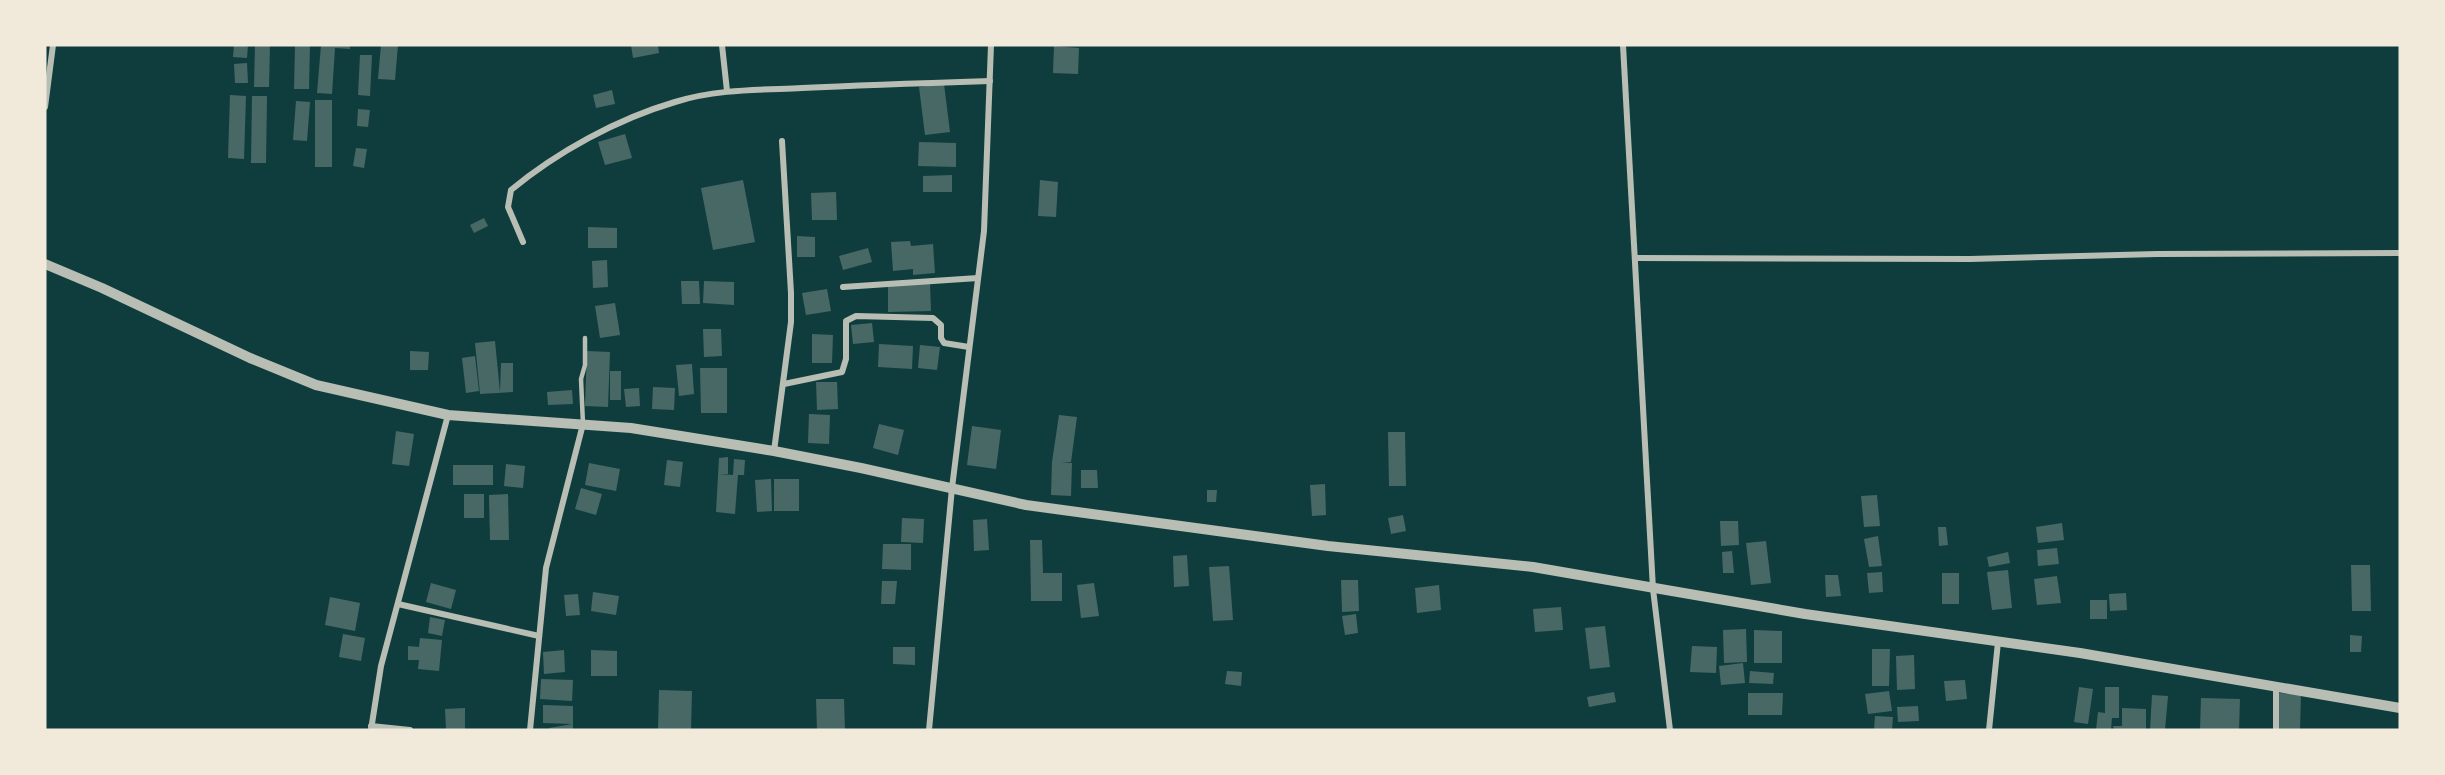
<svg xmlns="http://www.w3.org/2000/svg" width="2445" height="775" font-family="'Space Grotesk',sans-serif">
  <style>
    .building { fill: #486865 }
    .lines { fill: none; stroke-linecap: round; stroke-linejoin: round }
    .service { stroke: #b8beb3; stroke-width: 4.5 }
    .minor { stroke: #b8beb3; stroke-width: 6 }
    .tertiary { stroke: #b8beb3; stroke-width: 10 }
  </style>
  <rect width="100%" height="100%" fill="#0f3d3e"/>
  <g class="building">
    <polygon points="234,45 248,45 247,58 233,57"/>
    <polygon points="255,45 270,45 269,87 254,87"/>
    <polygon points="295,45 310,45 309,89 294,89"/>
    <polygon points="321,45 350,45 350,49 335,48 332,94 317,93"/>
    <polygon points="381,45 398,45 395,80 378,79"/>
    <polygon points="631,45 658,45 659,53 633,58"/>
    <polygon points="1054,46 1079,48 1078,74 1053,73"/>
    <polygon points="360,55 372,55 370,96 358,95"/>
    <polygon points="247,63 248,83 235,83 234,64"/>
    <polygon points="944,84 950,132 925,135 919,87"/>
    <polygon points="612,90 615,104 596,108 593,95"/>
    <polygon points="230,95 246,96 244,159 228,158"/>
    <polygon points="252,96 267,96 266,163 251,163"/>
    <rect x="315" y="100" width="17" height="67"/>
    <polygon points="296,101 310,102 307,141 293,140"/>
    <polygon points="358,109 370,110 368,127 357,126"/>
    <polygon points="625,134 632,158 605,165 598,142"/>
    <polygon points="919,142 956,143 956,167 918,166"/>
    <polygon points="356,148 367,149 364,168 353,166"/>
    <polygon points="952,175 952,192 923,192 923,176"/>
    <polygon points="743,180 755,242 713,250 701,188"/>
    <polygon points="1040,180 1058,182 1056,217 1038,216"/>
    <polygon points="836,192 837,220 812,220 811,193"/>
    <polygon points="484,218 488,226 474,233 470,225"/>
    <polygon points="588,227 617,228 617,248 588,248"/>
    <polygon points="797,236 815,237 815,257 797,257"/>
    <polygon points="910,241 911,246 933,244 935,273 913,275 913,269 893,271 891,242"/>
    <polygon points="868,248 872,262 843,270 839,256"/>
    <polygon points="607,260 608,287 593,288 592,261"/>
    <polygon points="681,281 699,281 700,304 682,304"/>
    <polygon points="704,281 734,282 734,305 703,303"/>
    <polygon points="930,283 931,311 888,312 888,284"/>
    <polygon points="827,289 831,311 806,315 802,293"/>
    <polygon points="615,303 620,335 600,338 595,306"/>
    <polygon points="872,323 874,342 853,344 851,325"/>
    <polygon points="703,329 721,329 722,356 704,357"/>
    <polygon points="812,334 833,335 832,363 812,363"/>
    <polygon points="495,341 500,392 501,363 513,363 513,392 480,394 475,343"/>
    <polygon points="879,344 913,346 912,369 878,367"/>
    <polygon points="920,345 940,347 937,370 918,368"/>
    <polygon points="410,351 429,352 428,370 410,370"/>
    <polygon points="587,351 610,352 608,407 585,406"/>
    <polygon points="475,356 479,391 466,393 462,358"/>
    <polygon points="692,364 694,394 679,396 676,365"/>
    <polygon points="700,368 727,368 727,413 701,413"/>
    <rect x="610" y="371" width="11" height="29"/>
    <polygon points="816,382 837,382 838,409 817,410"/>
    <polygon points="653,387 675,388 674,410 652,409"/>
    <polygon points="639,388 640,406 626,407 624,389"/>
    <polygon points="572,390 573,404 548,405 547,392"/>
    <polygon points="809,414 830,415 829,444 808,443"/>
    <polygon points="1059,415 1077,417 1071,462 1061,462 1072,463 1071,496 1051,495 1052,462"/>
    <polygon points="879,424 904,430 898,455 873,448"/>
    <polygon points="972,426 1001,430 996,469 967,465"/>
    <polygon points="396,431 414,434 409,466 392,464"/>
    <polygon points="1388,432 1405,432 1406,486 1389,486"/>
    <polygon points="728,457 728,474 719,474 733,475 734,459 745,460 744,475 738,475 735,514 716,512 719,458"/>
    <polygon points="667,460 683,462 680,487 664,485"/>
    <polygon points="589,463 620,469 616,491 585,485"/>
    <polygon points="506,464 525,466 523,488 504,486"/>
    <rect x="453" y="465" width="40" height="20"/>
    <polygon points="1081,470 1097,470 1098,488 1081,488"/>
    <polygon points="771,479 772,511 757,512 755,480"/>
    <rect x="774" y="479" width="25" height="32"/>
    <polygon points="1325,484 1326,515 1312,516 1310,485"/>
    <polygon points="581,488 602,494 596,515 575,509"/>
    <polygon points="1207,490 1217,490 1216,502 1207,502"/>
    <rect x="464" y="494" width="20" height="24"/>
    <polygon points="508,494 509,540 490,540 489,495"/>
    <polygon points="1877,495 1880,526 1864,527 1861,496"/>
    <polygon points="1403,515 1406,531 1391,534 1388,518"/>
    <polygon points="902,518 924,519 923,543 901,542"/>
    <polygon points="987,519 989,550 974,551 973,520"/>
    <polygon points="1720,521 1738,521 1739,545 1721,546"/>
    <polygon points="2062,523 2064,540 2038,543 2036,527"/>
    <polygon points="1938,527 1946,527 1948,545 1939,546"/>
    <polygon points="1878,536 1882,566 1869,567 1864,539"/>
    <polygon points="1030,540 1042,540 1043,573 1062,573 1062,601 1031,601"/>
    <polygon points="1766,541 1771,583 1751,585 1746,543"/>
    <polygon points="883,544 911,544 911,570 882,569"/>
    <polygon points="2057,548 2059,564 2038,566 2037,550"/>
    <polygon points="1732,551 1734,573 1723,573 1722,552"/>
    <polygon points="2008,552 2010,563 1989,567 1987,557"/>
    <polygon points="1187,555 1189,586 1174,587 1173,556"/>
    <polygon points="2351,565 2370,565 2371,611 2352,611"/>
    <polygon points="1229,566 1233,620 1213,621 1209,567"/>
    <polygon points="2008,570 2012,608 1992,610 1987,572"/>
    <polygon points="1882,572 1883,592 1869,593 1867,573"/>
    <rect x="1942" y="573" width="17" height="31"/>
    <polygon points="1825,575 1838,575 1841,596 1826,597"/>
    <polygon points="2057,576 2061,603 2037,605 2034,579"/>
    <polygon points="1341,580 1358,580 1359,611 1342,612"/>
    <polygon points="882,581 897,581 895,604 881,604"/>
    <polygon points="431,583 456,590 451,609 426,602"/>
    <polygon points="1094,583 1099,616 1081,618 1077,585"/>
    <polygon points="1439,585 1441,610 1417,613 1415,588"/>
    <polygon points="593,592 619,596 616,615 591,611"/>
    <polygon points="2126,593 2127,610 2110,611 2109,594"/>
    <polygon points="578,594 580,615 566,616 564,595"/>
    <polygon points="330,597 360,603 355,631 325,625"/>
    <rect x="2090" y="600" width="17" height="19"/>
    <polygon points="1561,607 1563,630 1535,632 1533,609"/>
    <polygon points="1356,614 1358,633 1345,635 1342,616"/>
    <polygon points="430,617 445,620 442,636 428,633"/>
    <polygon points="1605,626 1610,667 1590,669 1585,628"/>
    <polygon points="1746,629 1747,662 1724,663 1723,630"/>
    <polygon points="1754,630 1782,631 1782,663 1754,663"/>
    <polygon points="343,634 365,638 361,661 339,657"/>
    <polygon points="2350,635 2362,636 2361,652 2350,652"/>
    <polygon points="420,638 442,640 439,671 418,669 419,660 408,660 408,646 419,647"/>
    <polygon points="1692,646 1717,647 1716,673 1690,672"/>
    <polygon points="893,647 915,647 915,665 893,664"/>
    <polygon points="1872,649 1890,649 1889,686 1872,686"/>
    <polygon points="564,650 565,672 544,674 543,652"/>
    <polygon points="591,650 617,651 617,676 591,676"/>
    <polygon points="1914,655 1915,689 1897,690 1896,656"/>
    <polygon points="1743,663 1745,683 1721,685 1719,666"/>
    <polygon points="1227,671 1242,672 1241,686 1225,684"/>
    <polygon points="1750,671 1774,673 1773,684 1749,683"/>
    <polygon points="541,679 573,680 572,701 540,699"/>
    <polygon points="1965,680 1967,699 1946,701 1944,681"/>
    <polygon points="2079,687 2093,689 2088,724 2074,722"/>
    <polygon points="2105,687 2119,687 2119,718 2112,718 2111,730 2096,730 2098,712 2105,713"/>
    <polygon points="659,690 692,691 691,730 658,730"/>
    <polygon points="1889,691 1892,711 1868,714 1865,694"/>
    <polygon points="1614,692 1616,702 1589,707 1587,697"/>
    <polygon points="1748,693 1783,693 1782,715 1748,715"/>
    <polygon points="2278,693 2301,694 2300,730 2278,730"/>
    <polygon points="2152,695 2168,696 2165,730 2150,730"/>
    <polygon points="2201,698 2240,699 2239,730 2200,729"/>
    <polygon points="816,699 844,699 845,730 817,730"/>
    <polygon points="543,705 573,706 573,730 549,730 549,728 572,724 543,723"/>
    <polygon points="1918,706 1919,721 1898,722 1897,707"/>
    <polygon points="465,708 465,729 446,729 445,709"/>
    <polygon points="2122,708 2146,709 2146,730 2114,730 2113,726 2122,726"/>
    <polygon points="1875,716 1893,717 1892,730 1874,730"/>
  </g>
  <g class="lines">
    <polyline class="service" points="583,424 581,379 585,365 585,338"/>
    <g class="minor">
      <polyline points="722,45 727,91"/>
      <polyline points="1623,45 1653,589 1670,730"/>
      <polyline points="45,107 53,45"/>
      <path d="M523,242l-15,-35 3,-17c46,-38 106,-71 164,-88 41,-13 85,-12 127,-14 63,-3 125,-5 188,-7"/>
      <polyline points="1636,258 1970,259 2157,254 2400,253"/>
      <polyline points="843,287 978,278"/>
      <polyline points="784,384 842,372 846,359 846,321 856,316 933,318 941,325 941,338 944,343 969,347"/>
      <polyline points="774,451 791,322 791,293 782,141"/>
      <polyline points="398,604 539,636"/>
      <polyline points="371,726 410,730"/>
      <polyline points="371,730 381,666 448,415"/>
      <polyline points="530,730 546,568 583,424"/>
      <polyline points="929,730 952,488 984,231 991,45"/>
      <polyline points="1989,730 1998,642"/>
      <polyline points="2276,730 2276,687"/>
    </g>
    <polyline class="tertiary" points="45,264 102,288 250,358 316,385 448,415 631,428 774,451 861,468 1026,505 1328,546 1533,567 1805,614 2080,653 2400,708"/>
  </g>
  <rect width="2445" height="775" fill="none" stroke="#f1e9da" stroke-width="93"/>
</svg>
